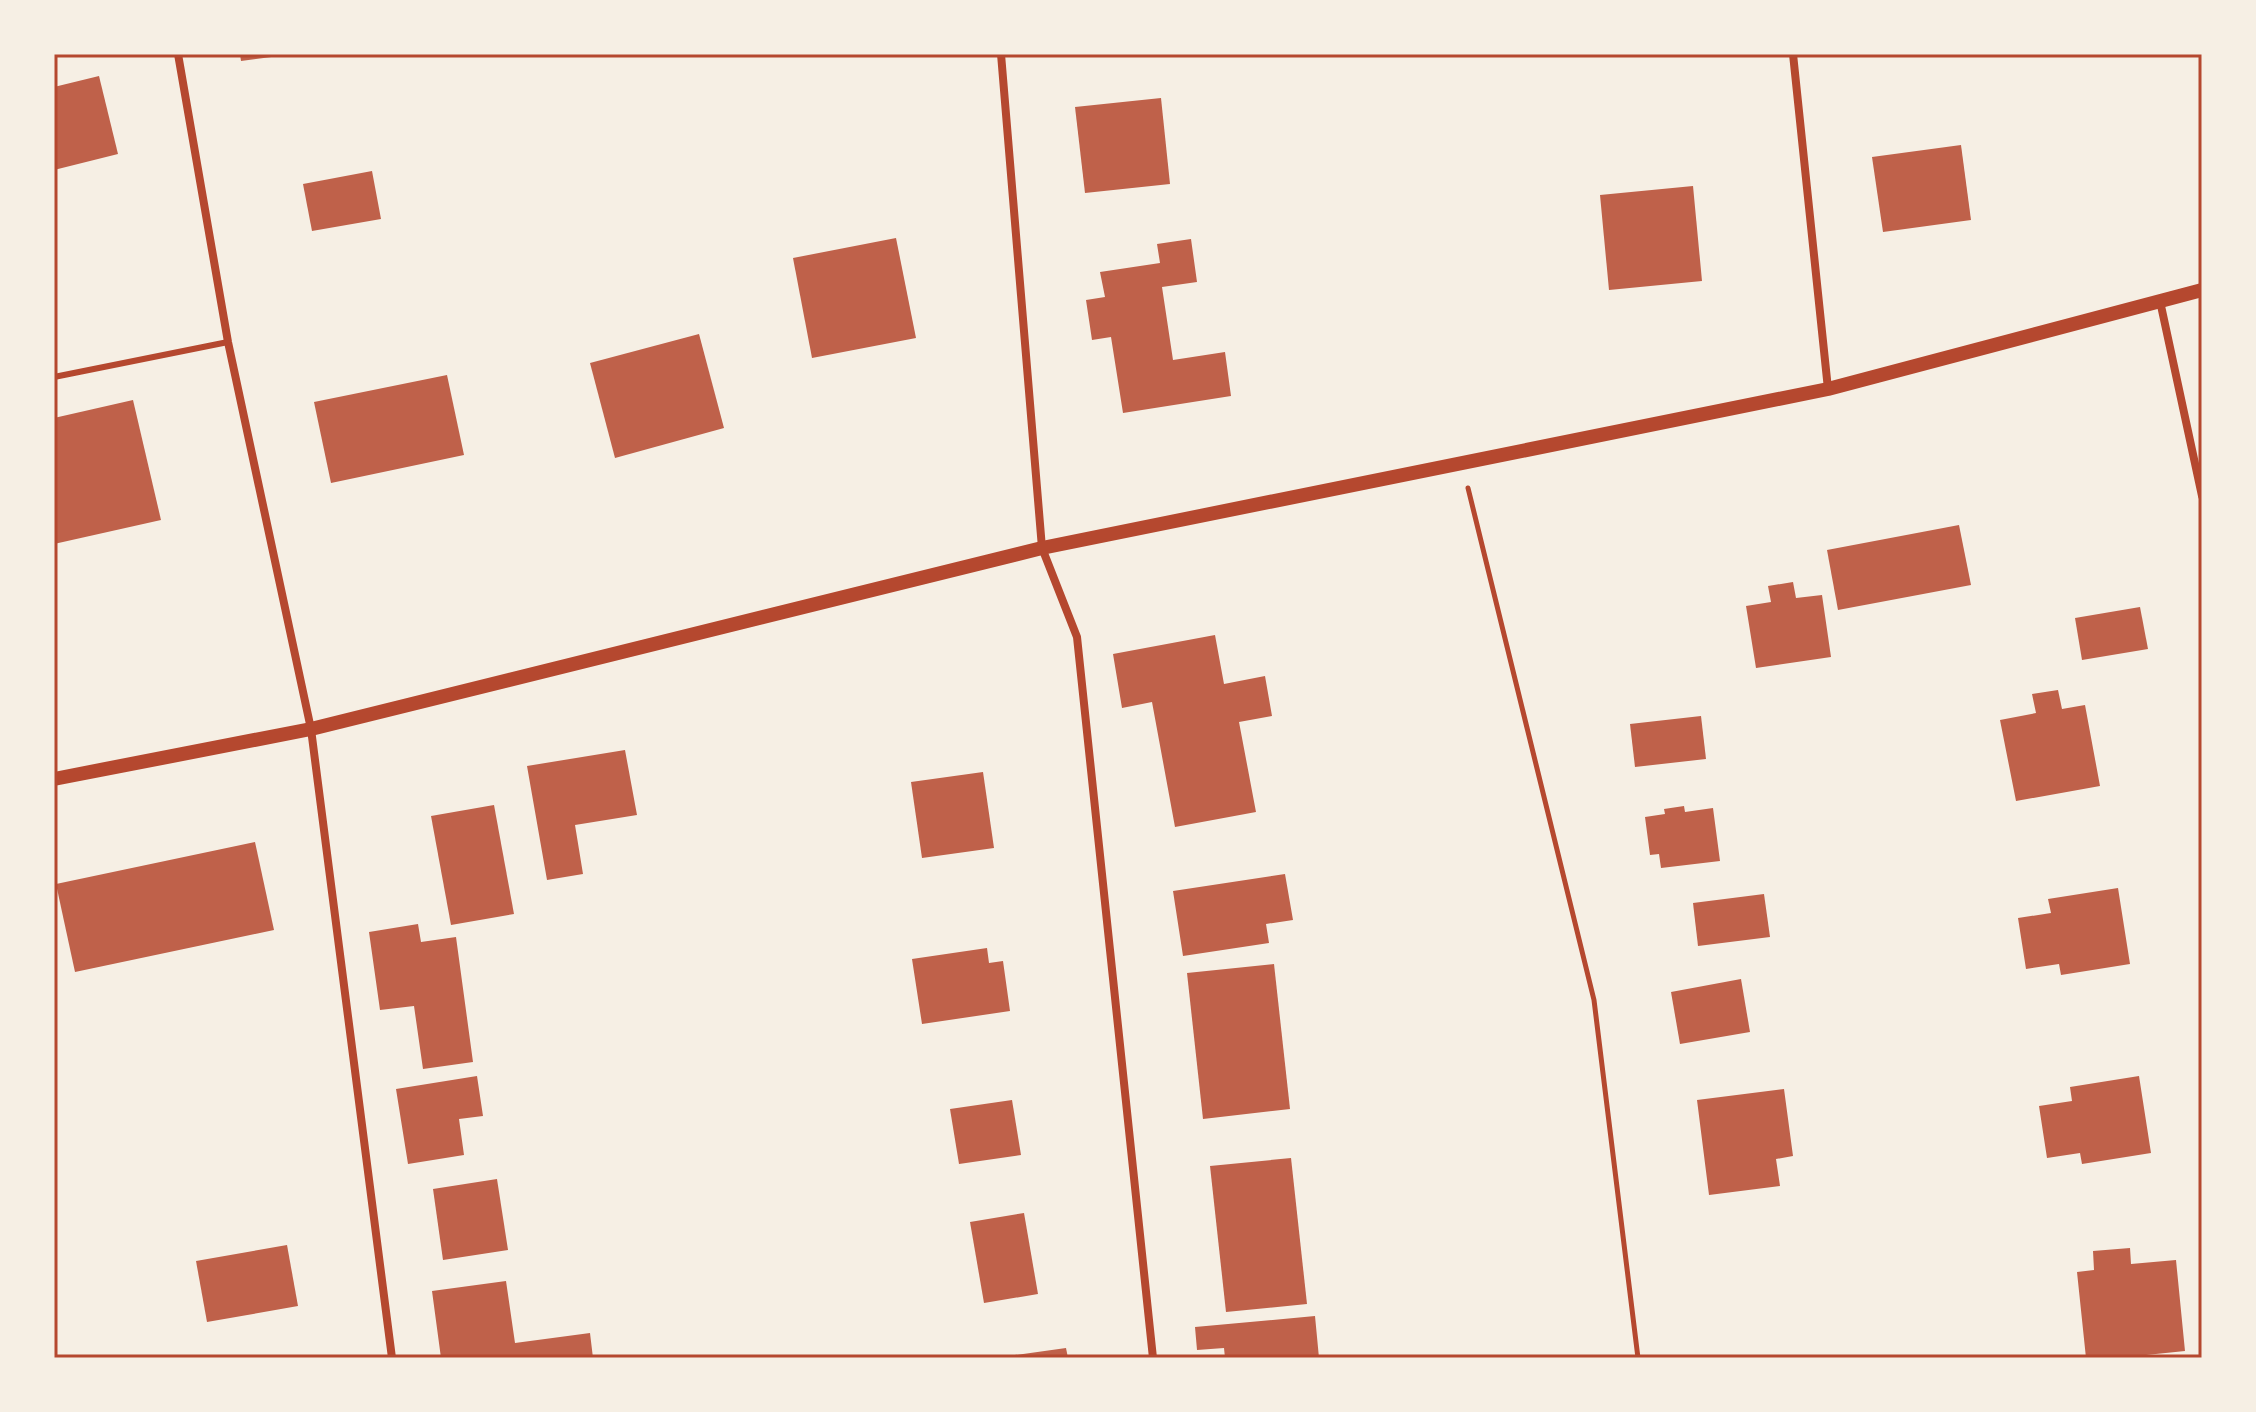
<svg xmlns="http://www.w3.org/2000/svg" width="2256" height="1412" font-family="Commissioner,sans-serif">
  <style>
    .building { fill: #bf614a }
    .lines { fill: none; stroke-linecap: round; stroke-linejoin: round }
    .path { stroke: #b5482f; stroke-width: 5 }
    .service { stroke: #b5482f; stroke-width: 6 }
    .minor { stroke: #b5482f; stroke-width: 8 }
    .tertiary { stroke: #b5482f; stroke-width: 14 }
    .neatline { fill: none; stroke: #b5482f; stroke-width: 3 }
  </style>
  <rect width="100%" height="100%" fill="#f6efe4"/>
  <g class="building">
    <polygon points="240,54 279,54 279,56 241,61"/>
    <polygon points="99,76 118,154 54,170 54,87"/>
    <polygon points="1161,98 1170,184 1085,193 1075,107"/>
    <polygon points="1961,145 1971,220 1883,232 1872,157"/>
    <polygon points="372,171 381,219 312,231 303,184"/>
    <polygon points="1693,186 1702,281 1609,290 1600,195"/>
    <polygon points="896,238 916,338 812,358 793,258"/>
    <polygon points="1191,239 1197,282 1162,287 1173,360 1225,352 1231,396 1123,413 1111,337 1092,340 1086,300 1105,297 1100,272 1160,263 1157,244"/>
    <polygon points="699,334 724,428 615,458 590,363"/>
    <polygon points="447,375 464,455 331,483 314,402"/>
    <polygon points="133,400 161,520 54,544 54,418"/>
    <polygon points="1959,525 1971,585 1838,610 1827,550"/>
    <polygon points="1793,582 1796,598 1822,595 1831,657 1756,668 1746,606 1771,602 1768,586"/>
    <polygon points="2140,607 2148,649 2082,660 2075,618"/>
    <polygon points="1215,635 1224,684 1265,676 1272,716 1239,722 1256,812 1175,827 1152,702 1122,708 1113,654"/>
    <polygon points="2058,690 2062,709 2085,705 2100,786 2016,801 2000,720 2036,713 2032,694"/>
    <polygon points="1701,716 1706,759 1635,767 1630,724"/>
    <polygon points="625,750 637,815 575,825 583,874 547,880 527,766"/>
    <polygon points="983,772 994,848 922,858 911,782"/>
    <polygon points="494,805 514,914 451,925 431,816"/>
    <polygon points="1684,806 1685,812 1713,808 1720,861 1661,868 1659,854 1650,855 1645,817 1665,814 1664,809"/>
    <polygon points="255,842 274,930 75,972 56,884"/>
    <polygon points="1285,874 1293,920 1266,924 1269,943 1183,956 1173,891"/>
    <polygon points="2118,888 2130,964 2061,975 2059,964 2026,969 2018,918 2051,913 2048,899"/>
    <polygon points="1764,894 1770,937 1698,946 1693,903"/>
    <polygon points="418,924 421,942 456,937 473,1062 423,1069 414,1006 380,1010 369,932"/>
    <polygon points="987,948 989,963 1003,961 1010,1011 922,1024 912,959"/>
    <polygon points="1274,964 1290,1109 1203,1119 1187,973"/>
    <polygon points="1741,979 1750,1032 1680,1044 1671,992"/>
    <polygon points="477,1076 483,1116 459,1119 464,1155 408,1164 396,1089"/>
    <polygon points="2139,1076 2151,1153 2082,1164 2080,1153 2047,1158 2039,1106 2072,1101 2070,1087"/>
    <polygon points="1784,1089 1793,1156 1776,1159 1780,1186 1709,1195 1697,1100"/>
    <polygon points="1012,1100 1021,1155 959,1164 950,1109"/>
    <polygon points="1291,1158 1307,1304 1226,1312 1210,1166"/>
    <polygon points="497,1179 508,1250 443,1260 433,1189"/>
    <polygon points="1024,1213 1038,1294 984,1303 970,1222"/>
    <polygon points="287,1245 298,1306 207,1322 196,1261"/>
    <polygon points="2130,1248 2131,1264 2176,1260 2185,1351 2117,1358 2086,1358 2077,1272 2094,1270 2093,1251"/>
    <polygon points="506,1281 515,1343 590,1333 593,1358 441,1358 432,1291"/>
    <polygon points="1315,1316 1319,1358 1225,1358 1224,1348 1197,1350 1195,1327"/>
    <polygon points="1066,1348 1068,1358 1008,1358 1008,1356"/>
  </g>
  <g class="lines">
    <polyline class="path" points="1468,488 1594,1000 1638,1358"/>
    <polyline class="service" points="54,377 228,342"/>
    <g class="minor">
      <polyline points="178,54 228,342 311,729 392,1358"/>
      <polyline points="1001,54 1042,548 1077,637 1153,1358"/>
      <polyline points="1793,54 1828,389"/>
      <polyline points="2160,301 2202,496"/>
    </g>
    <polyline class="tertiary" points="54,779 311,729 1042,548 1828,389 2202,290"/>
  </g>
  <rect width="2256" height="1412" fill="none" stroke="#f6efe4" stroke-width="112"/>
  <rect x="56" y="56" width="2144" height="1300" class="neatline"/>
</svg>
